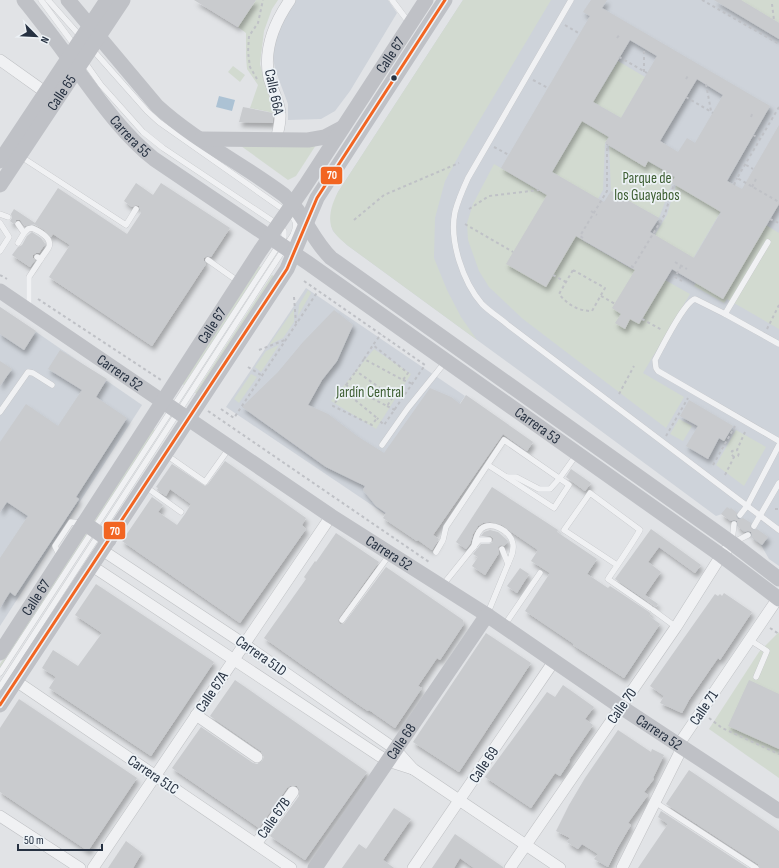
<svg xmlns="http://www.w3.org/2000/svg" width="779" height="868" font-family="'Sofia Sans Condensed',sans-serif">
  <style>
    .built { fill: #ced3da }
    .green { fill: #d2dad0 }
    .water { fill: #acc2d4 }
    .building { fill: #c9cbce; fill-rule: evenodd; filter: url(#shadow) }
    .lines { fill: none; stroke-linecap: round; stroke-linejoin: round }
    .lane-casing { stroke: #bfc1c4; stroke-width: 6 }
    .street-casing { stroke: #bfc1c4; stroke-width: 12 }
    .path { stroke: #bfc1c6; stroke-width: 2; stroke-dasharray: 3 3; stroke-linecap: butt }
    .lane { stroke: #f0f1f3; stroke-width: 5.5 }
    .street { stroke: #f0f1f3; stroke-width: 11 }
    .secondary { stroke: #bfc1c6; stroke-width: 15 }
    .bus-1-casing { stroke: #edf2f6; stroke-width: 6 }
    .bus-1 { stroke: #f26522; stroke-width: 3 }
    .bus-dot { fill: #263141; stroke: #edf2f6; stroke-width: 1.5 }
    .labels { text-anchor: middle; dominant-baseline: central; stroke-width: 3.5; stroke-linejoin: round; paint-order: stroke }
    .street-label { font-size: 15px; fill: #263141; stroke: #edf2f6 }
    .park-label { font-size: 15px; fill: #3d5e32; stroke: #edf2f6 }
    .line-badge { stroke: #edf2f6; stroke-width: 1.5 }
    .badge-label { font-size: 11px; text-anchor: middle; font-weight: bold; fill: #fff }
  </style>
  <defs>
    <filter id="shadow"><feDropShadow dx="2.5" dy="4.5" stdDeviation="2" flood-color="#0004"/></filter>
  </defs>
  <rect width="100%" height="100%" fill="#e1e3e6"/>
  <g class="built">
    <polygon points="296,0 388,0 397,13 350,91 335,111 321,119 288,120 288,104 275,69 273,57 275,38 290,5"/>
    <polygon points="463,0 779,0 779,566 769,559 761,545 722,514 716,516 547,391 347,245 333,231 331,225 331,212 338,192"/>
    <polygon points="306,288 465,396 385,514 226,407"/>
    <polygon points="0,307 142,405 0,626"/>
  </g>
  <g class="green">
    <polygon points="256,0 278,0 272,9 264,31 260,64 274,113 250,108 258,85 247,69 246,56 246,33 238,27"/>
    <path d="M463,0h88l-88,148 -18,33 -10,37 -1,40 13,32 14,27 16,23 -130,-95c-4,-4 -10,-8 -13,-13 -8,-11 -2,-29 4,-40z"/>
    <polygon points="740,0 779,0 779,23 774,20"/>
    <polygon points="618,61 645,77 621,118 593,102"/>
    <polygon points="233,66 245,75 240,82 228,72"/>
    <polygon points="582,121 609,137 605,143 603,190 598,199 552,172"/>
    <polygon points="316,145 296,176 288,180 241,146"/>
    <polygon points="609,146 645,166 648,161 675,177 672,183 659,218 611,191"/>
    <polygon points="494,164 547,195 582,240 630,268 665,280 690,294 643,373 684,397 666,428 523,319 489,287 479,271 468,240 467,223 473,204"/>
    <polygon points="676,185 724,206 688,267 655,235 667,215"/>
    <polygon points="766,225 779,233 779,329 727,299 724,303 694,286 696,283"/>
    <polygon points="259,266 261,267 184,385 182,384"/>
    <polygon points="272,275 274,276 197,394 195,393"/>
    <polygon points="308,290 311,293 298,316 299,305"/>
    <polygon points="294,309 294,322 283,338 269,345"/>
    <polygon points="279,345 261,372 255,367 266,351"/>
    <polygon points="374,349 411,374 376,429 331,401"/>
    <polygon points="251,374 257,377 239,403 234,399"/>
    <polygon points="679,419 692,426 683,441 670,434"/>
    <polygon points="153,429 155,430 95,522 94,521"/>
    <polygon points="736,430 766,447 744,486 716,465"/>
    <polygon points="86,534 88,535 0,668 0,664"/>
    <polygon points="779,632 779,778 709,729 759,652"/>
  </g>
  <polygon class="water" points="219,96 235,100 232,111 216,107"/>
  <g class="building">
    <polygon points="194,0 256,0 238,27"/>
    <path d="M591,0h16l-5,8 168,98 -43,75 15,8 37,-64v79l-56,95 -51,-30 -33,55 -9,-5 -5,10 -10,-6 6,-9 -9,-6 23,-38 -59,-34 -30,51 -40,-23 41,-69 -46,-27 89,-152 -7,-4zM630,40l27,16 -36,62 -28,-16zM697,79l26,16 -28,48 -8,-5 -9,14 -18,-11zM582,121l27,16 -4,6 40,24 3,-6 14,8 13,8 -3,6 49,29 -27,46 -44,-26 9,-14 -48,-27 -7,11 -52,-30z"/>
    <polygon points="714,0 741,0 779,23 779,39"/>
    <polygon points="243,107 273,113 273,123 239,122"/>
    <polygon points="136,183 153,195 161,183 230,228 211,257 207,256 204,258 204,261 206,264 152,346 49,277 70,245 53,234 51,237 44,230 34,224 25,226 20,220 16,220 14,224 10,221 12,218 11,214 14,209 35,223 58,188 127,234 141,213 140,211 140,209 139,206 136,205 132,207 124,201"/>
    <polygon points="32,232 41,238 45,244 39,253 36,253 33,255 33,258 35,260 30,267 12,255 18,247 22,245 27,236"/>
    <polygon points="0,307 36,331 24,350 0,334"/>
    <polygon points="334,310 353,325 337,361 322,380 308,405 328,414 357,436 384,453 430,388 451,397 460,404 466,395 533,442 527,451 503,434 433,535 439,539 432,550 418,540 417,541 383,518 386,513 376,506 363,490 365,486 326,467 242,407 278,372 303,342"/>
    <polygon points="60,350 107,379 96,397 127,418 76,497 79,499 15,596 10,592 0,608 0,558 28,516 7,502 0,512 0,442 26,404 58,426 82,390 48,369"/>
    <polygon points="0,361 12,369 0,386"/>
    <polygon points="689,400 733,426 724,441 719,438 708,459 686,446 698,426 680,416"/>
    <polygon points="225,461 306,518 302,525 306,529 240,623 122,541 152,497 163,505 158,512 177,525 185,514 191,504 170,489 166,496 157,490 158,488 156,487 172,464 205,486 208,484"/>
    <polygon points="571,469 591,483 585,491 566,477"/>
    <polygon points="492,487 558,530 557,532 597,559 587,574 608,588 610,586 649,612 651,614 649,616 660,624 624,678 573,645 574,644 525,611 550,573 531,561 538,550 513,533 502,525 490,522 483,523 478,526 473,534 470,544 466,549 456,542"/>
    <polygon points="727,507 730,509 731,508 737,513 736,516 738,519 741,519 743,518 751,523 750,526 752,529 754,530 757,529 768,537 762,545 751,537 752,535 751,532 748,531 745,532 738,527 737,521 734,520 731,521 721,514"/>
    <polygon points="651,529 701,565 695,573 659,547 648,562 661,572 645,595 658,604 656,607 615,579"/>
    <polygon points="490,530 498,532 508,541 504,546 501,545 498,547 499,553 485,575 472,566 478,557 473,554 481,544 489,544 493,542 493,538 491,536 481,536 484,532"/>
    <polygon points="336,533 379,562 339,618 338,621 340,624 343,624 345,622 386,567 463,620 464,624 440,660 437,658 418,686 422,688 395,728 369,710 368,711 356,703 264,638 306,579 304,577 315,561 316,562"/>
    <polygon points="520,568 529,574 517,593 507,586"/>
    <polygon points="96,584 214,662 151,756 49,688 56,677 42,668 53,650 78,666 102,633 75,615"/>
    <polygon points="724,593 752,612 720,660 718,658 689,700 682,713 660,703 664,696 650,686 715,594 718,596 720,594 722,596"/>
    <polygon points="486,633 531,663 459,772 413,742"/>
    <polygon points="235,680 367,772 305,860 270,836 299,796 299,789 297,786 290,786 287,788 259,828 172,768 201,727 253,763 257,764 262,761 264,757 261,751 210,716"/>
    <polygon points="749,680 779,694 779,749 728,726"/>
    <polygon points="563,685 594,707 585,719 593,725 569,760 570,761 560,776 555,773 531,808 485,777 547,692 555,697"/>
    <polygon points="19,699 137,778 88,851 0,792 0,728"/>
    <polygon points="618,730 651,752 652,749 664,755 653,778 654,779 644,792 648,795 628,823 631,825 618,847 608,867 594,859 598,854 582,844 578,849 567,842 570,838 556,831 569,805 585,778"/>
    <polygon points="689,770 779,831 779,868 760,868 758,864 666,804"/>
    <polygon points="394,808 411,819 383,860 394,868 342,868 359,844 366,849"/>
    <polygon points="661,811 748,868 638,868 668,824 658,817"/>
    <polygon points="455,834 503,867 503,868 474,868 460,858 454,868 432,868"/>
    <polygon points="126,841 142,853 133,868 108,868"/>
  </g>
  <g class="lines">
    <defs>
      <g id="lane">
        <polyline points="41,0 75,46"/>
        <polyline points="48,0 81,37"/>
        <polyline points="392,0 410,24"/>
        <path d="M571,0l-103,178c-5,11 -10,22 -13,34 -6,29 8,70 27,92 8,8 18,14 26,21l271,205"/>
        <polyline points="20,156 126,225 136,209"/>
        <polyline points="0,214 8,217"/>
        <polyline points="0,223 9,237 0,251"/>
        <path d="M24,233l4,-4 4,-1c7,3 20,10 17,19 -2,4 -6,8 -8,12"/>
        <polyline points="18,243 24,233 18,224"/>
        <polyline points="208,260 239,282"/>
        <polyline points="29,309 29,277 41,259 37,257"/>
        <polyline points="725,314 768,242"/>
        <path d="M779,344l-54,-30 -30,-15c-11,3 -34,50 -40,61l1,8 2,3 121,70"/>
        <polyline points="0,412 28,372 33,373 52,385"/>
        <polyline points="382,445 408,408 446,361"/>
        <polyline points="165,454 205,482 230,447"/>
        <polyline points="507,477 516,477 539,489 550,489 559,479 577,454"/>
        <polyline points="146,487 181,512"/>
        <polyline points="740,515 747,506 779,445"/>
        <polyline points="754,526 779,483"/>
        <polyline points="732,541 734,524"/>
        <polyline points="734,542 748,535"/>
        <path d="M474,547c1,-6 2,-13 7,-18 10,-9 30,2 32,15 1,8 -2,13 -5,20"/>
        <polyline points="436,552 443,540 446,527 504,440 569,485 554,508 488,465"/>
        <polyline points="60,557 55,546 71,522 82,523"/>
        <path d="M617,565l-53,-35 26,-37 50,37c-10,17 -21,33 -32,49l42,29"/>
        <polyline points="442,586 479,540 489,540"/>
        <polyline points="653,610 676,627"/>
        <polyline points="487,615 508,564 502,549"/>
        <polyline points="342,620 390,554"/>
        <polyline points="504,626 540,573"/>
        <polyline points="750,640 767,651 756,677"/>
        <polyline points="0,673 284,237 284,231 280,226 163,148 143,132 101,85 84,61"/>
        <path d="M0,687l293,-452c5,-11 3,-16 -6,-23l-128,-90 -12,-11 -55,-62"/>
        <polyline points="655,802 756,868"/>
      </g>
      <g id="street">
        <polyline points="0,60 45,92"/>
        <path d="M276,140c2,-9 5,-18 4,-27 -1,-12 -8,-24 -11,-35 -6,-29 5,-55 21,-78"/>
        <polyline points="102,550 244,644 395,749 413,769 560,868"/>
        <polyline points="92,566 378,755 388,761 413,769"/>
        <polyline points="16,681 291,868"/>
        <polyline points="196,715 257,757"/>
        <polyline points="0,816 80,868"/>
        <polyline points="256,844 293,792"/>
        <polyline points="93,868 331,516"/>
        <polyline points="413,868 554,661"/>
        <polyline points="510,868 676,627 717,562 732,543"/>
        <polyline points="622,868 679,754 679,744 778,598"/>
      </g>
    </defs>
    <use href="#lane" class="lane-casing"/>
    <use href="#street" class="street-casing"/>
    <g class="path">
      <polyline points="702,0 779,44"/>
      <polyline points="772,4 774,20"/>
      <polyline points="565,25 580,34"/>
      <polyline points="617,38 620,34"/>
      <polyline points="619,57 647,73"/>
      <polyline points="644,72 644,48"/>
      <polyline points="257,79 250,67 248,52 249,36 258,23 263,0"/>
      <polyline points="686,79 689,74"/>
      <polyline points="533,80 548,88"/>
      <polyline points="706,84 711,111"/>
      <polyline points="686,97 713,113"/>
      <polyline points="779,107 737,178 779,202"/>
      <polyline points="751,117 753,112"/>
      <polyline points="753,135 760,139"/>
      <polyline points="494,147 509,155"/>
      <polyline points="746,165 753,169"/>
      <polyline points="734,185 737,178"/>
      <polyline points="752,187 756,179"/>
      <polyline points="469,209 489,196 539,190"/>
      <polyline points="591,211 597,215"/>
      <polyline points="770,219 779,223"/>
      <polyline points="354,220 384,195 459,163"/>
      <polyline points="465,224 513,252"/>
      <polyline points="583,238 580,236 607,191 607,144"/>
      <polyline points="675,262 687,269"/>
      <polyline points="631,266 633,267 665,214 674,184"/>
      <polyline points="681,266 675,277 682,281"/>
      <path d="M573,270l32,18 -13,23c-14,0 -24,-6 -33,-17z"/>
      <polyline points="0,275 7,279"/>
      <polyline points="553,275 566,282"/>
      <polyline points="304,281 425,365 384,425 377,418"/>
      <polyline points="601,296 615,304"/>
      <polyline points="294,297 296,323"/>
      <polyline points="38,299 161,380"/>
      <polyline points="642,319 662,330"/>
      <polyline points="767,329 779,305"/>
      <polyline points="259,350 285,340"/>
      <polyline points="364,359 373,345"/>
      <polyline points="248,367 261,375"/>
      <polyline points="403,380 413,384"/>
      <polyline points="346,385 356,371"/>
      <polyline points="343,390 333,406 372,425 377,418 343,390 346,385 387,406 393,397 356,371 364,359 403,380 408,373 373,345 381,334"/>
      <polyline points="619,394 634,366"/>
      <polyline points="387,406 395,410"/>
      <polyline points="221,409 234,418 318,291"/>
      <polyline points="208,411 429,562"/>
      <polyline points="666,436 688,398"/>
      <polyline points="734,457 731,454 732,451 737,450"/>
      <polyline points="713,465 735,426"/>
      <polyline points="725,475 734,457 738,456 739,453 737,450 745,432"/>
      <polyline points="775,509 779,509"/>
      <polyline points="770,628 779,634"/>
      <polyline points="709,718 722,728 779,754"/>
    </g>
    <use href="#lane" class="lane"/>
    <use href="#street" class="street"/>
    <g class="secondary">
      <path id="s1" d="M24,0c15,19 31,39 45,59 26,35 51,73 85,100l154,104 414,293 57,43"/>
      <path d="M68,0l89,106c38,35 86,58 127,89 20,18 28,45 47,63l401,285 47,36"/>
      <polyline points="201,139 308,140 325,137 342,128"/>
      <polyline points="0,161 107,0"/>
      <path id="s2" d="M0,185l123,-185"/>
      <path id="s3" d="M0,291l331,225 156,99 134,92 158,104"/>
      <polyline points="84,523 109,540"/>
      <path id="s4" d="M0,653l260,-402 45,-65 121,-186"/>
      <polyline points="0,705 287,269 317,198 445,0"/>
      <path id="s5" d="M315,868l172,-253"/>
    </g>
    <defs>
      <polyline id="bus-1" points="0,705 287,269 317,198 445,0"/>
    </defs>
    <use href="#bus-1" class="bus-1-casing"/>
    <use href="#bus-1" class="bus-1"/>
  </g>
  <circle class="bus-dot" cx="394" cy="78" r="3.5"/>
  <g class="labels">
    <g class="street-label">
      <text stroke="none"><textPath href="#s4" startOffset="714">Calle 67</textPath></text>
      <text stroke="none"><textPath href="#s2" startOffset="111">Calle 65</textPath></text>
      <text transform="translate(274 92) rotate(78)">Calle 66A</text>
      <text stroke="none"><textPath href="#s1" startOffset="173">Carrera 55</textPath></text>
      <text stroke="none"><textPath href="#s4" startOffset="390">Calle 67</textPath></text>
      <text stroke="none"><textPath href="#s3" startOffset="145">Carrera 52</textPath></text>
      <text stroke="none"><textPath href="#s1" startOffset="673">Carrera 53</textPath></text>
      <text stroke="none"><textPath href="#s3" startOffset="469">Carrera 52</textPath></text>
      <text stroke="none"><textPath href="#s4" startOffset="66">Calle 67</textPath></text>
      <text transform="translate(261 656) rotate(35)">Carrera 51D</text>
      <text transform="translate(212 692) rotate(-56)">Calle 67A</text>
      <text transform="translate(622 706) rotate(-55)">Calle 70</text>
      <text transform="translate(704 708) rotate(-56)">Calle 71</text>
      <text stroke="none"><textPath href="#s3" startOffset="793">Carrera 52</textPath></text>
      <text stroke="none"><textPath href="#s5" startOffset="153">Calle 68</textPath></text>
      <text transform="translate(484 765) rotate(-56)">Calle 69</text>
      <text transform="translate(153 775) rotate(34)">Carrera 51C</text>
      <text transform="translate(274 818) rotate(-55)">Calle 67B</text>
    </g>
    <g class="park-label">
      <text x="647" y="178">Parque de<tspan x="647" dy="17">los Guayabos</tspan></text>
      <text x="370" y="392">Jardín Central</text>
    </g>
  </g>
  <g class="line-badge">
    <rect x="320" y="166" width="23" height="19" rx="4" fill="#f26522"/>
    <rect x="103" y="521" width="23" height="19" rx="4" fill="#f26522"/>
  </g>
  <g class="badge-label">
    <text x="332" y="179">70</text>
    <text x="115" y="535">70</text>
  </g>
  <g transform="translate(36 36) rotate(114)" stroke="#edf2f6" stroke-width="3" paint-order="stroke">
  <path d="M0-3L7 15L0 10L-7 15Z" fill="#263141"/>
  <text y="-6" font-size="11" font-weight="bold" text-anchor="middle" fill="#263141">N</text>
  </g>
  <path d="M18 844v6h84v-6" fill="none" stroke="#263141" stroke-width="2"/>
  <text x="24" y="844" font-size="12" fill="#263141" stroke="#edf2f6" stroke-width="3" paint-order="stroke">50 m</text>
</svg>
